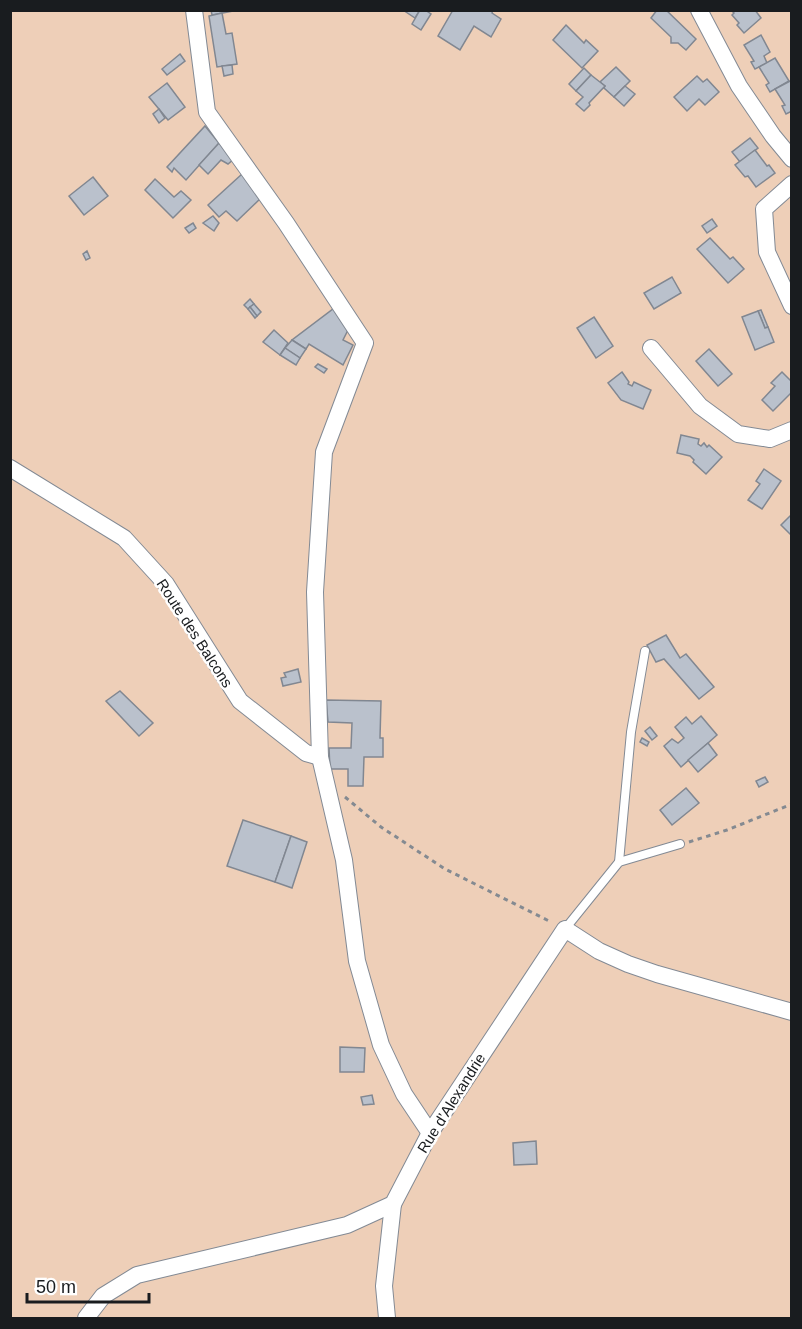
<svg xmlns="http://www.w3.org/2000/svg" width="802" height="1329" font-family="Helvetica,sans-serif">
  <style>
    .grass { fill: #eecfb8 }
    .building { fill: #bac1cc; stroke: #818791; stroke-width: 1.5 }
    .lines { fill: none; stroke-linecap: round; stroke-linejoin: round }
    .service-casing { stroke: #838a94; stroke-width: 10 }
    .minor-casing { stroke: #838a94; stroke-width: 18 }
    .path { stroke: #848a91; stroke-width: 3; stroke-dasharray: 4.5 4.5; stroke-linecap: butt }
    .service { stroke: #fff; stroke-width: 8 }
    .minor { stroke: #fff; stroke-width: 16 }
    .labels { text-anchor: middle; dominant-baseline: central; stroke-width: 5; stroke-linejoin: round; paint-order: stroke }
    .street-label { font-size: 15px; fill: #191c1f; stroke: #fff }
  </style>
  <rect width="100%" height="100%" fill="#e0e7f2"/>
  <rect class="grass" x="11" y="11" width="780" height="1307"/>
  <g class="building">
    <polygon points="211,10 232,10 233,11 212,15"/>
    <polygon points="403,10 420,10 415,18"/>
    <polygon points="420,10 425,10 431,14 421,30 412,24"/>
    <polygon points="453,10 493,10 492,13 501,19 491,37 474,26 460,50 438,36"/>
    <polygon points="657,10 666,10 696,39 686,50 678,43 671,43 671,37 651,18"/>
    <polygon points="731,10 755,10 761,18 744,33 737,25 739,23 732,15 734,13"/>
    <polygon points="222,13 226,34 232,33 237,64 217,67 209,16"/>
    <polygon points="566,25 584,43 586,40 598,51 582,68 553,40"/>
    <polygon points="761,35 770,52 764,56 767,63 755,69 751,62 754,61 744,45"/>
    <polygon points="180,54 185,61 167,75 162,69"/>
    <polygon points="775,58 789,81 770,92 766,85 769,83 759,67"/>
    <polygon points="232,65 233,74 224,76 222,66"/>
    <polygon points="616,67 630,81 614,97 604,88 605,86 600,82"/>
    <polygon points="584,68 591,75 576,91 569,84"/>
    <polygon points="591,75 605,86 589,103 590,105 584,111 576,104 583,97 576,91"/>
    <polygon points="697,76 703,82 707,79 719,92 705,105 699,99 687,111 674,97"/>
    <polygon points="792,80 792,111 786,114 782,106 785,105 775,89"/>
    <polygon points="167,83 185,107 168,120 149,97"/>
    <polygon points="625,86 635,94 624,106 614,97"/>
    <polygon points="159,109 165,118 159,123 153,114"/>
    <polygon points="205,126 219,143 186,180 174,168 172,172 167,167"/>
    <polygon points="750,138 758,148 740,162 732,152"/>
    <polygon points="219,143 234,159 228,164 221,160 208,174 199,165"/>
    <polygon points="755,150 767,166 769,165 775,173 756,187 748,176 745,177 735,165"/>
    <polygon points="242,174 262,197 237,221 226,211 219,217 208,205"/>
    <polygon points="93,177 108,196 84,215 69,196"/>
    <polygon points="155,179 174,197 181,191 191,200 173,218 145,190"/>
    <polygon points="213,216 219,223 214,231 203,223"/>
    <polygon points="712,219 717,226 707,233 702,226"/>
    <polygon points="193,223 196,228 189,233 185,228"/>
    <polygon points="710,238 730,259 733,257 744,269 728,283 697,249"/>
    <polygon points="87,251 90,258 86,260 83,254"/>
    <polygon points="672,277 681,293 654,309 644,293"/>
    <polygon points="250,299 254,304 248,309 244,305"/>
    <polygon points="254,304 261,312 257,316 250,307"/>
    <polygon points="337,306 348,330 343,340 353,345 343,365 309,344 306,349 292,340"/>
    <polygon points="250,307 257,316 255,318 248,309"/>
    <polygon points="761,310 768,327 765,328 758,311"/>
    <polygon points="758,311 765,328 768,327 774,342 755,350 742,317"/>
    <polygon points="594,317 613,346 596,358 577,328"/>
    <polygon points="274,330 288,343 280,355 263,342"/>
    <polygon points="292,340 306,349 300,358 285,348"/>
    <polygon points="285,348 300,358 296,365 280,355"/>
    <polygon points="709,349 732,374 718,386 696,361"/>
    <polygon points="318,364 327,369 324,373 315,367"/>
    <polygon points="622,372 629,382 628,384 632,386 634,382 651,390 643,409 621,400 608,383"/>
    <polygon points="782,372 792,382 792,392 773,411 762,400 775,386 771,383"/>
    <polygon points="681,435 699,439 698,444 701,446 704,443 707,447 709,445 722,457 706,474 693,462 694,460 690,456 677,453"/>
    <polygon points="764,469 781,481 762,509 748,500 760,484 756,481"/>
    <polygon points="792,514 792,536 781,525"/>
    <polygon points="666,635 680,658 686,654 714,687 699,699 664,659 656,662 647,645"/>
    <polygon points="298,669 301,682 283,686 281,678 286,677 284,673"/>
    <polygon points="120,691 153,723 139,736 106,701"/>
    <polygon points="326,700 381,701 380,738 383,738 383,757 364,757 363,786 348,786 348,769 330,769 329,748 351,748 352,723 328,722"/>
    <polygon points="701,716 717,735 681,767 664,746 672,739 678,743 684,738 675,727 686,717 692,724"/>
    <polygon points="650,727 657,736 652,740 645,731"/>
    <polygon points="642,738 649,742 647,746 640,742"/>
    <polygon points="708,743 717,755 698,772 688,760"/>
    <polygon points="765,777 768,782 759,787 756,781"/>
    <polygon points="686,788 699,803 672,825 660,810"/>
    <polygon points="243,820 291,836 275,882 227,866"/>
    <polygon points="291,836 307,842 292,888 275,882"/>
    <polygon points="340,1047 365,1048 364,1072 340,1072"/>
    <polygon points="372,1095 374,1104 363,1105 361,1097"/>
    <polygon points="536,1141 537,1164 514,1165 513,1143"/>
  </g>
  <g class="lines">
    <defs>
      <g id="service">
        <polyline points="619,862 631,732 645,651"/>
        <polyline points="565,929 619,862 680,844"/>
      </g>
      <g id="minor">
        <polyline points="194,10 207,112 286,223 365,343 324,452 315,592 320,757 344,860 357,961 381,1045 404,1094 430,1133"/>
        <polyline points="699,10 739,86 773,136 792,159"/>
        <polyline points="792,184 764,209 767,252 792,306"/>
        <polyline points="651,348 700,406 738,434 770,439 792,430"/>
        <polyline points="10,468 124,538 166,584 240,701 306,753 320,757"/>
        <polyline points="86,1318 103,1296 137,1275 347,1225 393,1204 430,1133 565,929 599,951 628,964 657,974 792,1012"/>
        <polyline points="387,1318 384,1286 393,1204"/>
      </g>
    </defs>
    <use href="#service" class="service-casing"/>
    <use href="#minor" class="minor-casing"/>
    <g class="path">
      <polyline points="345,797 381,827 445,869 551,922"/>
      <polyline points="689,842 727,830 792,804"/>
    </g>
    <use href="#service" class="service"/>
    <use href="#minor" class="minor"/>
  </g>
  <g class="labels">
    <g class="street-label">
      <text transform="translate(195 633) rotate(57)">Route des Balcons</text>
      <text transform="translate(451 1103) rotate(-58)">Rue d’Alexandrie</text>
    </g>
  </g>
  <rect width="802" height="1329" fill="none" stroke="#191c1f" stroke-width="24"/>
  <path d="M27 1293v9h122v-9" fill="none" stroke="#191c1f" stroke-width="3"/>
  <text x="36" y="1293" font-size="18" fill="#191c1f" stroke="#ffffff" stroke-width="4.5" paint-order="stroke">50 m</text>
</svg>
